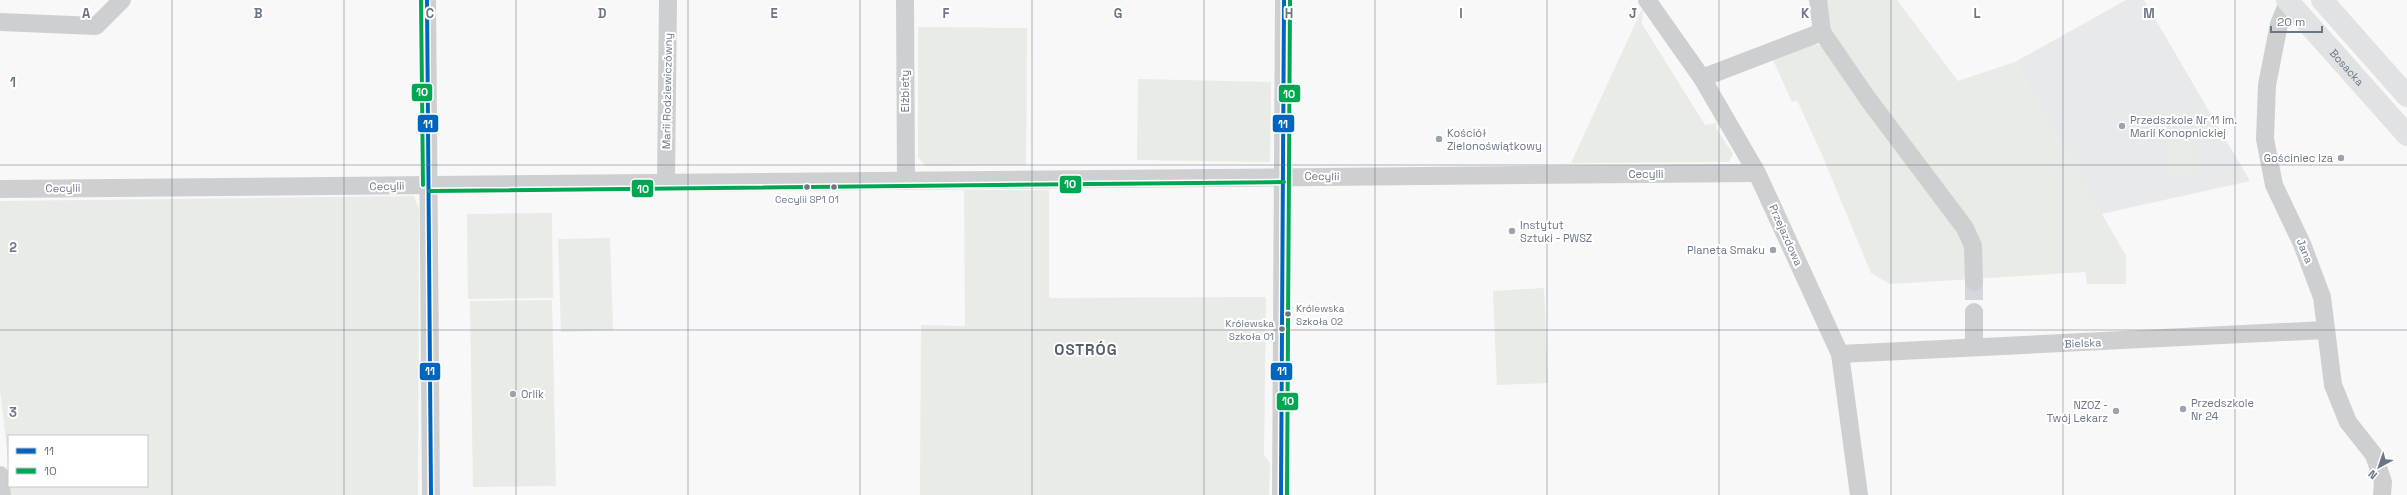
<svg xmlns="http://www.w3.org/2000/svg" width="2407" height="495" font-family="'Space Grotesk',sans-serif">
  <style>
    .built { fill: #e8e9ea }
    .green { fill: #e8ebe6 }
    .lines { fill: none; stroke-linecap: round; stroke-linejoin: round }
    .street-tunnel { stroke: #d4d7dc; stroke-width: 18; stroke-dasharray: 18 9; stroke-linecap: butt }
    .street { stroke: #cecfd1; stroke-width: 18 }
    .secondary { stroke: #e1e2e3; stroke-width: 22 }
    .bus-1-casing { stroke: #fff; stroke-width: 7 }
    .bus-2-casing { stroke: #fff; stroke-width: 7 }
    .bus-1 { stroke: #0065bd; stroke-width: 4 }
    .bus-2 { stroke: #00a651; stroke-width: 4 }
    .grid { fill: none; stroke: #6a7586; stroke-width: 1; stroke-opacity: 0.55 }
    .poi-dot { fill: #9ca3ae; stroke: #fff; stroke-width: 1.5 }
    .bus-dot { fill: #6a7586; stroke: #fff; stroke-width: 1.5 }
    .labels { text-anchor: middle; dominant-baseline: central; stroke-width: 4; stroke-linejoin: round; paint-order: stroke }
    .bus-label { font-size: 10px; fill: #6a7586; stroke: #fff }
    .street-label { font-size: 11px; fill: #6a7586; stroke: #fff }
    .poi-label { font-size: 11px; fill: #6a7586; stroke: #fff; text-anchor: start }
    .district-label { font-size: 15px; font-weight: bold; letter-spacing: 1px; fill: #57606b; stroke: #fff }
    .grid-label { font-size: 13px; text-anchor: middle; font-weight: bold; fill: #6a7586; stroke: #fff; stroke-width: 4; stroke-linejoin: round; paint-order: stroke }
    .line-badge { stroke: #fff; stroke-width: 1.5 }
    .badge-label { font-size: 11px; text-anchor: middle; font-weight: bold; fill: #fff }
  </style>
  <rect width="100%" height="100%" fill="#f8f8f8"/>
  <polygon class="built" points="2126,0 2144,0 2250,181 2101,214 2015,62"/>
  <g class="green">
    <polygon points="1825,0 1897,0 1958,81 2015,62 2126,256 2126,284 2087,284 2085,272 1890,284 1871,273 1822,155 1797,100 1792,102 1773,60 1813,44 1836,49 1831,36"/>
    <polygon points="1643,7 1642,24 1705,125 1717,123 1716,128 1733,154 1729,162 1571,163"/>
    <polygon points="918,27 1027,28 1026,165 925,166 918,157"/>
    <polygon points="1138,79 1271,82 1270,162 1137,160"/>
    <polygon points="2194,140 2195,173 2169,174 2167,141"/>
    <polygon points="964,190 1049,190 1049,298 1266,297 1264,455 1270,463 1269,495 920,495 921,325 965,326"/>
    <polygon points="414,196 419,209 418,495 11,495 10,486 147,486 147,436 9,436 9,467 0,389 0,201"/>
    <polygon points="552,213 553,298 468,299 467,214"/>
    <polygon points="610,238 613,330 561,332 558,239"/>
    <polygon points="1544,288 1548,383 1497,385 1493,291"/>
    <polygon points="552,300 556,486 473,487 470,301"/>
  </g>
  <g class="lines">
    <polyline class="street-tunnel" points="1974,282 1974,312"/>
    <g class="street">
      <polyline points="427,0 431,495"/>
      <polyline points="905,0 906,181"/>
      <polyline points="1647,0 1702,78 1757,173 1840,354 1859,495"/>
      <polyline points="1818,0 1822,32"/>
      <polyline points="2289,0 2279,24 2267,85 2265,139 2274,185 2302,244 2322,297 2333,385 2348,422 2374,455 2383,482 2382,495"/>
      <polyline points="0,22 96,26 122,0"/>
      <polyline points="1702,78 1822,32 1868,99 1965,228 1973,246 1974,282"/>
      <polyline points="666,182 668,0"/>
      <polyline points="0,189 1757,173"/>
      <polyline points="1974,312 1974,346"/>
      <polyline points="1840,354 2325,330"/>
      <polyline points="0,475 2,495"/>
      <polyline points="1281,495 1284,0"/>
    </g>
    <g class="secondary">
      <path id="s1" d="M2287,0l120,135"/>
      <polyline points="2322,0 2407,96"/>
    </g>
    <defs>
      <g id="bus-1">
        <polyline points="427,0 431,495"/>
        <polyline points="1281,495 1284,0"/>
      </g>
      <g id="bus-2">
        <polyline points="421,0 423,185"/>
        <polyline points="429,191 1284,182"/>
        <polyline points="1287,495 1290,0"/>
      </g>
    </defs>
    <use href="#bus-1" class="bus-1-casing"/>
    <use href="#bus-2" class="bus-2-casing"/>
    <use href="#bus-1" class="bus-1"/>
    <use href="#bus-2" class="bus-2"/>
  </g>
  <path class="grid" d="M172,0v495M344,0v495M516,0v495M688,0v495M860,0v495M1032,0v495M1204,0v495M1375,0v495M1547,0v495M1719,0v495M1891,0v495M2063,0v495M2235,0v495M0,165h2407M0,330h2407"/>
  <g class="poi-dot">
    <circle cx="2122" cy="126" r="4"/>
    <circle cx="1439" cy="139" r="4"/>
    <circle cx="2341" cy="158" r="4"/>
    <circle cx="1512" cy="231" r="4"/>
    <circle cx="1773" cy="250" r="4"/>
    <circle cx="513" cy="394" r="4"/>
    <circle cx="2183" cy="409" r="4"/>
    <circle cx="2116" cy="411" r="4"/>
  </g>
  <g class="bus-dot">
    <circle cx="807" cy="187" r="3.5"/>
    <circle cx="834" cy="187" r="3.5"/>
    <circle cx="1288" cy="314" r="3.5"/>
    <circle cx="1282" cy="329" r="3.5"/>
  </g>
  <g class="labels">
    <g class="bus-label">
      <text x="807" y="199">Cecylii SP1 01</text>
      <text x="1296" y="308" text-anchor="start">Królewska<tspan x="1296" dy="13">Szkoła 02</tspan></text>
      <text x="1274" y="323" text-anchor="end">Królewska<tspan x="1274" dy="13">Szkoła 01</tspan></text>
    </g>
    <g class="street-label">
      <text stroke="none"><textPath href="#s1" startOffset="90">Bosacka</textPath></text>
      <text transform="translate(667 91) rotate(-89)">Marii Rodziewiczówny</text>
      <text transform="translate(905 91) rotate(-90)">Elżbiety</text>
      <text x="1646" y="174">Cecylii</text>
      <text transform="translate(1322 176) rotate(1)">Cecylii</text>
      <text transform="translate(387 186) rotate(-1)">Cecylii</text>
      <text transform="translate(63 188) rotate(-1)">Cecylii</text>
      <text transform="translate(1786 235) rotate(66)">Przejazdowa</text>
      <text transform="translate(2305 251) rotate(68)">Jana</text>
      <text transform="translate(2083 343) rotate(-2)">Bielska</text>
    </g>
    <g class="poi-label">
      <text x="2130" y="120">Przedszkole Nr 11 im.<tspan x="2130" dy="13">Marii Konopnickiej</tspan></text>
      <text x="1447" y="133">Kościół<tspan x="1447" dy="13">Zielonoświątkowy</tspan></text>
      <text x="2333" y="158" text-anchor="end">Gościniec Iza</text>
      <text x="1520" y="225">Instytut<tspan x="1520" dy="13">Sztuki - PWSZ</tspan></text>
      <text x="1765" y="250" text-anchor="end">Planeta Smaku</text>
      <text x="521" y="394">Orlik</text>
      <text x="2191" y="403">Przedszkole<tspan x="2191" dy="13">Nr 24</tspan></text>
      <text x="2108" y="405" text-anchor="end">NZOZ -<tspan x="2108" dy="13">Twój Lekarz</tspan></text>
    </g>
    <g class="district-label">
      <text x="1086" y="349">OSTRÓG</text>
    </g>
  </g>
  <g class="grid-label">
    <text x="86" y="18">A</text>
    <text x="258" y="18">B</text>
    <text x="430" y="18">C</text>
    <text x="602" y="18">D</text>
    <text x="774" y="18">E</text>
    <text x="946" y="18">F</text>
    <text x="1118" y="18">G</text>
    <text x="1289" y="18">H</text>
    <text x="1461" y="18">I</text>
    <text x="1633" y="18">J</text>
    <text x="1805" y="18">K</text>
    <text x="1977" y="18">L</text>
    <text x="2149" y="18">M</text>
    <text x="13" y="87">1</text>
    <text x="13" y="252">2</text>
    <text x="13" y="417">3</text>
  </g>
  <g class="line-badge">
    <rect x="411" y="83" width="22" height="19" rx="4" fill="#00a651"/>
    <rect x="1278" y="84" width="23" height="19" rx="4" fill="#00a651"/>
    <rect x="1272" y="114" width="23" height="19" rx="4" fill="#0065bd"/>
    <rect x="417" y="114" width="22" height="19" rx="4" fill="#0065bd"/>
    <rect x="1059" y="175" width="23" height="19" rx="4" fill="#00a651"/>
    <rect x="631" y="179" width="23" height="19" rx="4" fill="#00a651"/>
    <rect x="419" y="362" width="22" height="19" rx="4" fill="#0065bd"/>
    <rect x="1270" y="362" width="23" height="19" rx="4" fill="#0065bd"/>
    <rect x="1276" y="392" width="23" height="19" rx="4" fill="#00a651"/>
  </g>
  <g class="badge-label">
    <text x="422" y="96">10</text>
    <text x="1289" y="98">10</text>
    <text x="1283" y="128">11</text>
    <text x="428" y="128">11</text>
    <text x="1070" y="188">10</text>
    <text x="643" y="193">10</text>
    <text x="430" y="375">11</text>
    <text x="1282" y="375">11</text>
    <text x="1288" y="405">10</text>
  </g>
  <rect x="8" y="435" width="140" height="52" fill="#ffffff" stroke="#c3c8cf"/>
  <rect x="16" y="448" width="20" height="6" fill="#0065bd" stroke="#c3c8cf"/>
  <text x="44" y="455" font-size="12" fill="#6a7586">11</text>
  <rect x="16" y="468" width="20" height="6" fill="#00a651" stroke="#c3c8cf"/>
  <text x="44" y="475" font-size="12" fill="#6a7586">10</text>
  <g transform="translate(2379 467) rotate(220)" stroke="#ffffff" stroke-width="3" paint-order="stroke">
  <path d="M0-3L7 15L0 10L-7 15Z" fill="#6a7586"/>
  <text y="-6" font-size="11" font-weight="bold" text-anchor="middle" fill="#6a7586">N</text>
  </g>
  <path d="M2271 26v6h51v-6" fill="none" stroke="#6a7586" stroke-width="2"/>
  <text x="2277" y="26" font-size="12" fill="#6a7586" stroke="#ffffff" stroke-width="3" paint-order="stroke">20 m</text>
</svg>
